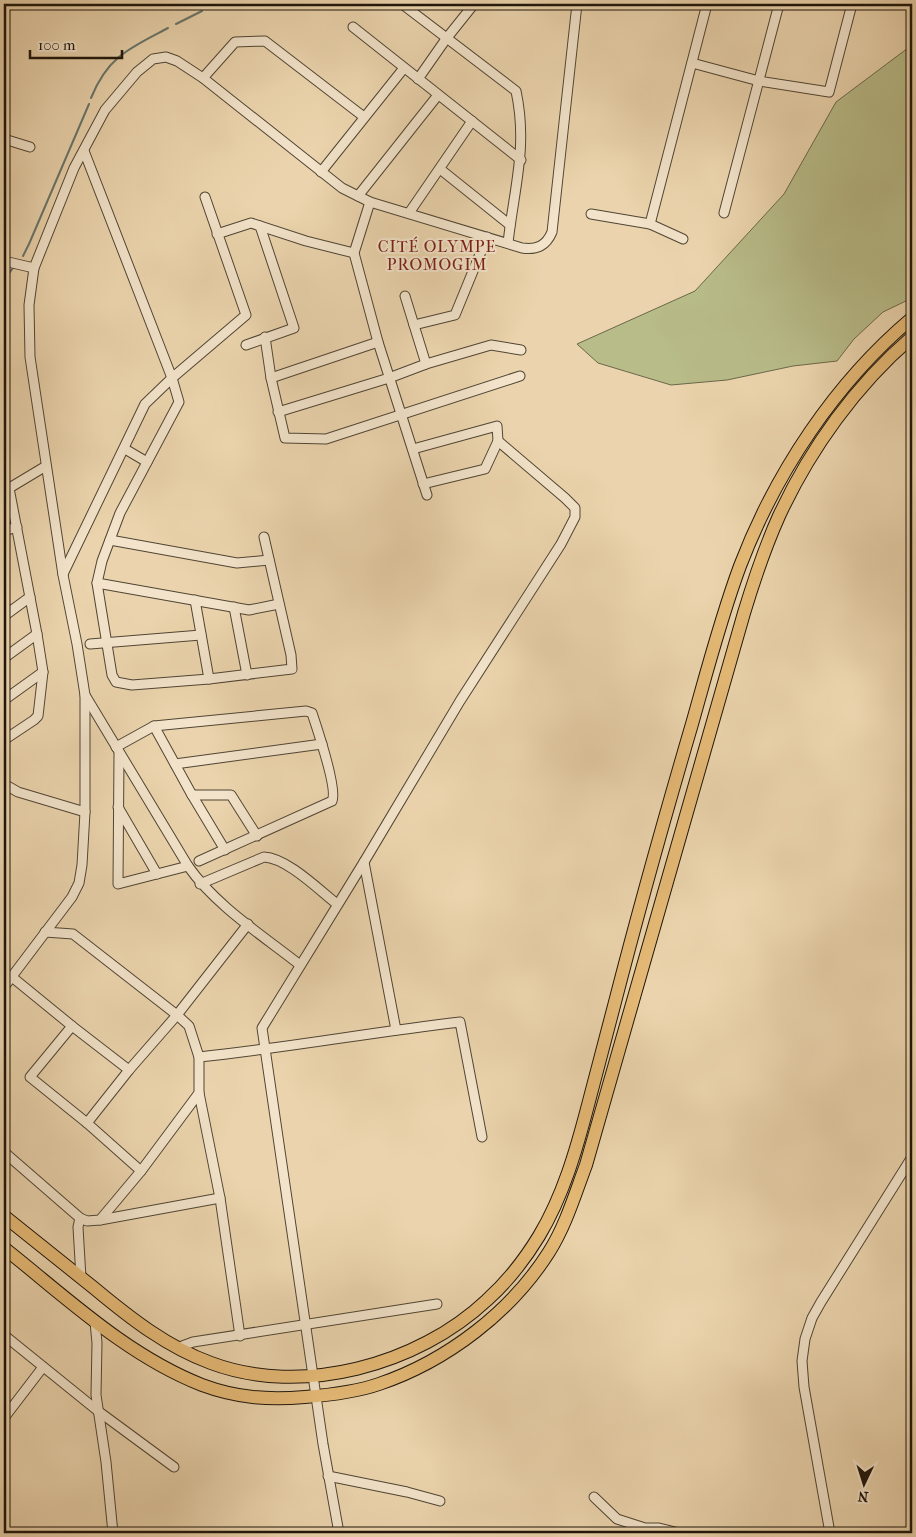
<svg xmlns="http://www.w3.org/2000/svg" width="916" height="1537" font-family="'IM FELL French Canon',serif">
  <style>
    .green { fill: #b8bc89; stroke: #6a684a }
    .lines { fill: none; stroke-linecap: round; stroke-linejoin: round }
    .stream { stroke: #67766d; stroke-width: 2 }
    .minor-casing { stroke: #504534; stroke-width: 11 }
    .highway-casing { stroke: #1d150b; stroke-width: 14 }
    .minor { stroke: #f2e3ca; stroke-width: 9 }
    .highway { stroke: #e6ba76; stroke-width: 12 }
    .labels { text-anchor: middle; dominant-baseline: central; stroke-width: 4; stroke-linejoin: round; paint-order: stroke }
    .neighbourhood-label { font-size: 16px; letter-spacing: 1px; fill: #7a1f14; stroke: #f2e3ca }
  </style>
  <rect width="100%" height="100%" fill="#ebd4ad"/>
  <filter id="stains"><feTurbulence type="fractalNoise" baseFrequency=".004" numOctaves="4"/><feColorMatrix values="0 0 0 0 .2 0 0 0 0 .09 0 0 0 0 .02 0 0 0 .5 -.17"/></filter>
  <radialGradient id="worn" r=".72"><stop offset=".6" stop-color="#630" stop-opacity="0"/><stop offset="1" stop-color="#630" stop-opacity=".3"/></radialGradient>
  <polygon class="green" points="912,45 912,298 883,312 854,339 837,361 793,366 727,380 671,385 598,363 577,344 695,291 784,194 836,102"/>
  <g class="lines">
    <g class="stream">
      <polyline points="176,24 202,11"/>
      <path d="M91,98c17,-42 39,-50 77,-70"/>
      <polyline points="23,256 29,244 89,104"/>
      <polyline points="4,280 13,268"/>
      <polyline points="4,464 5,472"/>
    </g>
    <defs>
      <g id="minor">
        <path d="M402,4l114,87c12,56 -2,97 -8,152"/>
        <polyline points="353,27 521,160"/>
        <polyline points="692,63 759,81 829,92 852,4"/>
        <polyline points="203,78 235,42 265,41 364,117"/>
        <polyline points="418,79 446,39 474,4"/>
        <polyline points="4,139 30,147"/>
        <polyline points="84,151 172,378 179,402 120,513 102,561 97,583 112,675 116,682 132,685 209,679 292,669 291,655 264,537"/>
        <polyline points="440,169 510,225"/>
        <polyline points="321,172 404,68"/>
        <polyline points="358,196 438,95"/>
        <polyline points="370,202 354,253 378,342 427,495"/>
        <polyline points="409,213 472,121"/>
        <polyline points="724,213 779,4"/>
        <polyline points="591,214 650,224 683,239"/>
        <polyline points="650,224 707,4"/>
        <polyline points="217,234 251,223 306,241 354,253"/>
        <polyline points="4,261 34,268"/>
        <polyline points="405,296 426,364"/>
        <polyline points="414,325 455,315 487,237"/>
        <polyline points="265,337 271,378 285,438 326,439 520,376"/>
        <polyline points="246,345 294,328 260,226"/>
        <polyline points="271,378 378,342"/>
        <polyline points="278,412 389,378 426,364 491,345 521,350"/>
        <polyline points="125,449 147,462"/>
        <polyline points="413,449 497,426 498,441 485,469 423,484"/>
        <polyline points="6,490 46,466"/>
        <polyline points="4,531 17,527"/>
        <polyline points="110,540 237,563 269,560"/>
        <polyline points="63,574 145,404 172,378 246,315 205,197"/>
        <polyline points="97,583 249,610 279,604"/>
        <polyline points="195,600 209,679"/>
        <polyline points="234,607 247,675"/>
        <polyline points="4,616 30,597"/>
        <polyline points="90,644 201,635"/>
        <polyline points="4,658 37,634"/>
        <path d="M85,695l103,171c27,39 74,69 112,99"/>
        <polyline points="4,700 43,672"/>
        <polyline points="154,726 192,795 225,850"/>
        <polyline points="4,740 34,720 38,716 43,672 37,634 9,488"/>
        <path d="M116,747l38,-21 152,-15 6,2c5,15 26,77 20,88l-133,60"/>
        <polyline points="119,754 118,884 188,866"/>
        <polyline points="175,764 322,744"/>
        <polyline points="4,784 18,792 85,812"/>
        <polyline points="192,795 231,795 257,836"/>
        <polyline points="118,807 157,874"/>
        <polyline points="364,862 396,1030"/>
        <path d="M200,884l64,-27c23,1 54,32 73,47"/>
        <polyline points="45,932 73,934 177,1015 189,1026 199,1057 199,1093 141,1171 100,1220"/>
        <polyline points="12,977 72,1026"/>
        <path d="M4,987l68,-90 7,-14 3,-18 3,-53v-117l-8,-51 -14,-69 -33,-218 -1,-52 5,-37 40,-100 31,-58 32,-38 16,-13 13,-2 11,4 26,17 139,110 28,14 152,46c15,2 24,-2 30,-16l25,-228"/>
        <path d="M199,1057c87,-9 174,-25 261,-35l22,115"/>
        <polyline points="129,1070 72,1026 30,1077 87,1123 141,1171"/>
        <polyline points="199,1093 220,1198 240,1336"/>
        <polyline points="87,1123 129,1070 177,1015 248,924"/>
        <polyline points="4,1152 80,1218 87,1221 100,1220 220,1198"/>
        <polyline points="80,1218 78,1227 81,1278"/>
        <polyline points="95,1322 97,1343 96,1395 106,1462 113,1533"/>
        <polyline points="4,1335 98,1411 174,1467"/>
        <polyline points="177,1348 193,1342 437,1304"/>
        <polyline points="4,1418 43,1367"/>
        <polyline points="328,1476 407,1492 440,1501"/>
        <polyline points="594,1497 617,1519 645,1528 659,1528 679,1533"/>
        <polyline points="339,1533 323,1444 262,1028 364,862 460,701 561,544 575,517 575,508 565,498 498,441"/>
        <polyline points="830,1533 804,1387 802,1361 805,1339 812,1318 821,1302 912,1157"/>
      </g>
      <g id="highway">
        <path d="M4,1216c30,24 60,48 90,72 36,30 73,59 117,75 91,34 207,2 276,-63 20,-18 38,-41 52,-64 24,-40 37,-85 49,-131 9,-34 18,-69 27,-103 24,-93 50,-186 77,-278 15,-53 29,-107 48,-158 36,-94 95,-183 172,-248"/>
        <path d="M4,1248c62,49 122,107 198,137 35,13 66,15 103,12 25,-2 51,-5 74,-13 68,-23 132,-72 170,-132 17,-27 26,-58 37,-87l158,-552c10,-33 21,-66 35,-97 31,-67 77,-131 133,-179"/>
      </g>
    </defs>
    <use href="#minor" class="minor-casing"/>
    <use href="#highway" class="highway-casing"/>
    <use href="#minor" class="minor"/>
    <use href="#highway" class="highway"/>
  </g>
  <g class="labels">
    <g class="neighbourhood-label">
      <text x="437" y="246">CITÉ OLYMPE<tspan x="437" dy="18">PROMOGIM</tspan></text>
    </g>
  </g>
  <rect width="916" height="1537" fill="none" stroke="#ebd4ad" stroke-width="20"/>
  <rect x="5" y="5" width="906" height="1527" fill="none" stroke="#1d150b" stroke-width="2.5"/>
  <rect x="10" y="10" width="896" height="1517" fill="none" stroke="#1d150b"/>
  <g transform="translate(864 1484) rotate(184)" stroke="#f2e3ca" stroke-width="4" paint-order="stroke">
  <path d="M0-4L9 19L0 12L-9 19Z" fill="#1d150b"/>
  <text y="-8" font-size="14" font-weight="bold" text-anchor="middle" fill="#1d150b">N</text>
  </g>
  <path d="M30 50v8h92v-8" fill="none" stroke="#1d150b" stroke-width="2.5"/>
  <text x="38" y="50" font-size="15" fill="#1d150b" stroke="#f2e3ca" stroke-width="4" paint-order="stroke">100 m</text>
  <rect width="100%" height="100%" filter="url(#stains)"/>
  <rect width="100%" height="100%" fill="url(#worn)"/>
</svg>
